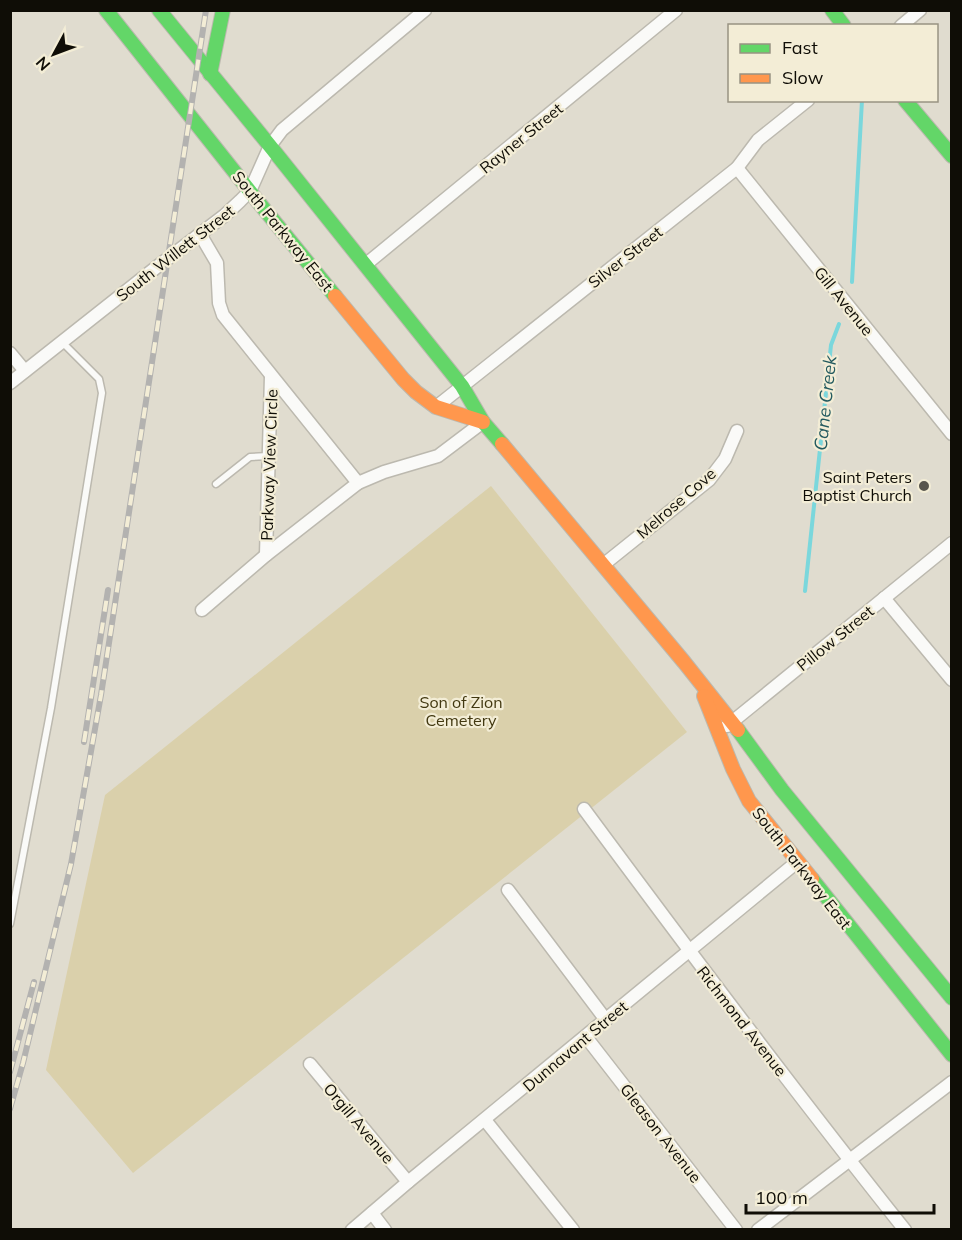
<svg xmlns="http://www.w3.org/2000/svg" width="962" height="1240" font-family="Mulish,sans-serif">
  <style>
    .green { fill: #dad0ab }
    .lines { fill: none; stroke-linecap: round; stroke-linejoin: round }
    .stream { stroke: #7bd7dc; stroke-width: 4 }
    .lane-casing { stroke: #bcb9af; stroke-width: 9 }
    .street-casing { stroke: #bcb9af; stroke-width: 15 }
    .fast-casing { stroke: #bcb9af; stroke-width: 16 }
    .slow-casing { stroke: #bcb9af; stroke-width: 16 }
    .lane { stroke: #fafaf8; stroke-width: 6 }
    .street { stroke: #fafaf8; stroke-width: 12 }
    .fast { stroke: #63d668; stroke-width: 14 }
    .slow { stroke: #ff974d; stroke-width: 14 }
    .rail-casing { stroke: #b3b2b0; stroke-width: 6 }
    .rail { stroke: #f3edd6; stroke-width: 4; stroke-dasharray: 11; stroke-linecap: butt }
    .poi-dot { fill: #58554c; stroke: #f3edd6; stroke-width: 2 }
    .labels { text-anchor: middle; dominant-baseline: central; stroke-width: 4.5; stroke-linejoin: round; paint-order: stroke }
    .street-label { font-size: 16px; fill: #0f0d06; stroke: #f3edd6 }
    .poi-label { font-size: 16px; fill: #0f0d06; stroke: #f3edd6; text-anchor: end }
    .park-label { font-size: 16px; fill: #423810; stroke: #f3edd6 }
    .water-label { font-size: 18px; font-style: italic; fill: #235a5f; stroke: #f3edd6 }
  </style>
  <rect width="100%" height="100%" fill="#e0dccf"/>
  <polygon class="green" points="491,486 687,732 133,1173 46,1070 105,795"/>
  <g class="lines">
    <g class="stream">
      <polyline points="852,282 862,100"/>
      <polyline points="805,591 831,345 839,324"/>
    </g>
    <defs>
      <g id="lane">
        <polyline points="216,484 250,457 268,456"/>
        <polyline points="10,924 51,708 102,393 99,379 62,342"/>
      </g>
      <g id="street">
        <polyline points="901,26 920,10"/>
        <polyline points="737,168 952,434"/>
        <polyline points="200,234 217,263 219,303 223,315 358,483 266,555 202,610"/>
        <polyline points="365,265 676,10"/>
        <polyline points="10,353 25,371"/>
        <polyline points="10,383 158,266 225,215 240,201 250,191 270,146 282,130 425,10"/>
        <polyline points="436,407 737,168 758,140 808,100"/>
        <polyline points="358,483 384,472 438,456 483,422"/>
        <polyline points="266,555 271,376"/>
        <polyline points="603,565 709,480 725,459 737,431"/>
        <polyline points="884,598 952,680"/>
        <polyline points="727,726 952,543"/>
        <path d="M584,809c105,142 211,283 321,421"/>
        <polyline points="508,890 606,1020"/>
        <polyline points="586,1037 736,1230"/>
        <polyline points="310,1064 408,1182"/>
        <polyline points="485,1120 573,1230"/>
        <polyline points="372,1213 385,1230"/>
        <polyline points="352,1230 408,1182 797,862"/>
        <polyline points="758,1230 952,1082"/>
      </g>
      <g id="fast">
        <polyline points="106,10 260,204 335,296"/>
        <polyline points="159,10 270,146 462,386 483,422 502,444"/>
        <polyline points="832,10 844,26"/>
        <polyline points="210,74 223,10"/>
        <polyline points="905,100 952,156"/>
        <polyline points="738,730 782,790 952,998"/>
        <polyline points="812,879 952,1055"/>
      </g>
      <g id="slow">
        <polyline points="335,296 403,379 416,392 436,407 483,422"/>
        <polyline points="502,444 684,662 738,730"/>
        <polyline points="704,696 733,769 749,801 812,879"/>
      </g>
    </defs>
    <use href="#lane" class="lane-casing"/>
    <use href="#street" class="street-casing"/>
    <use href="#fast" class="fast-casing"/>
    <use href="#slow" class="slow-casing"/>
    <use href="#lane" class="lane"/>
    <use href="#street" class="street"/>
    <use href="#fast" class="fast"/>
    <use href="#slow" class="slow"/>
    <defs>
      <g id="rail">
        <polyline points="84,742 108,590"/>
        <polyline points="10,1072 34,982"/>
        <polyline points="10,1109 23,1063 71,864 101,695 206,10"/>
      </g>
    </defs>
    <use href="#rail" class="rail-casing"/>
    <use href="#rail" class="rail"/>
  </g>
  <circle class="poi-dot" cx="924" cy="486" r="6"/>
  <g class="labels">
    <g class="street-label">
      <text transform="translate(521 138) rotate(-39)">Rayner Street</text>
      <text transform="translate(283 231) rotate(51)">South Parkway East</text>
      <text transform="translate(175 253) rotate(-38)">South Willett Street</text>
      <text transform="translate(625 257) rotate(-38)">Silver Street</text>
      <text transform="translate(844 301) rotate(51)">Gill Avenue</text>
      <text transform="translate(269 465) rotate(-88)">Parkway View Circle</text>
      <text transform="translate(676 503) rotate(-41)">Melrose Cove</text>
      <text transform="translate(835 638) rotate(-39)">Pillow Street</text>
      <text transform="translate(802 868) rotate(52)">South Parkway East</text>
      <text transform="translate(742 1021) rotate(52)">Richmond Avenue</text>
      <text transform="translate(575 1046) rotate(-40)">Dunnavant Street</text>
      <text transform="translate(359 1123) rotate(50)">Orgill Avenue</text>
      <text transform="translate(661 1133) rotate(52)">Gleason Avenue</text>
    </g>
    <g class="poi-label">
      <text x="912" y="477">Saint Peters<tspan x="912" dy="18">Baptist Church</tspan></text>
    </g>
    <g class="park-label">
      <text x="461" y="702">Son of Zion<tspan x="461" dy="18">Cemetery</tspan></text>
    </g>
    <g class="water-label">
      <text transform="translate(825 403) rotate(-84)">Cane Creek</text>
    </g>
  </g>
  <rect width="962" height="1240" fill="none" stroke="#0f0d06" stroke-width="24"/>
  <rect x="728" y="24" width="210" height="78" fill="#f3edd6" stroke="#989383" stroke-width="1.5"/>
  <rect x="740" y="44" width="30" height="9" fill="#63d668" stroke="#989383" stroke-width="1.5"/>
  <text x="782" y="54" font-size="18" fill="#0f0d06">Fast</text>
  <rect x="740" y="74" width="30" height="9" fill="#ff974d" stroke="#989383" stroke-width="1.5"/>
  <text x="782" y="84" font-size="18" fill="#0f0d06">Slow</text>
  <g transform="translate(54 54) rotate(229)" stroke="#f3edd6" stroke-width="4.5" paint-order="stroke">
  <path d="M0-4.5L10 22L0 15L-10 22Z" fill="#0f0d06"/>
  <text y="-9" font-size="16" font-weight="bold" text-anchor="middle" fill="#0f0d06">N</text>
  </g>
  <path d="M746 1204v9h188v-9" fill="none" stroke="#0f0d06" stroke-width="3"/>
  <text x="755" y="1204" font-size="18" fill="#0f0d06" stroke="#f3edd6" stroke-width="4.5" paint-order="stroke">100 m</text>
</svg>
